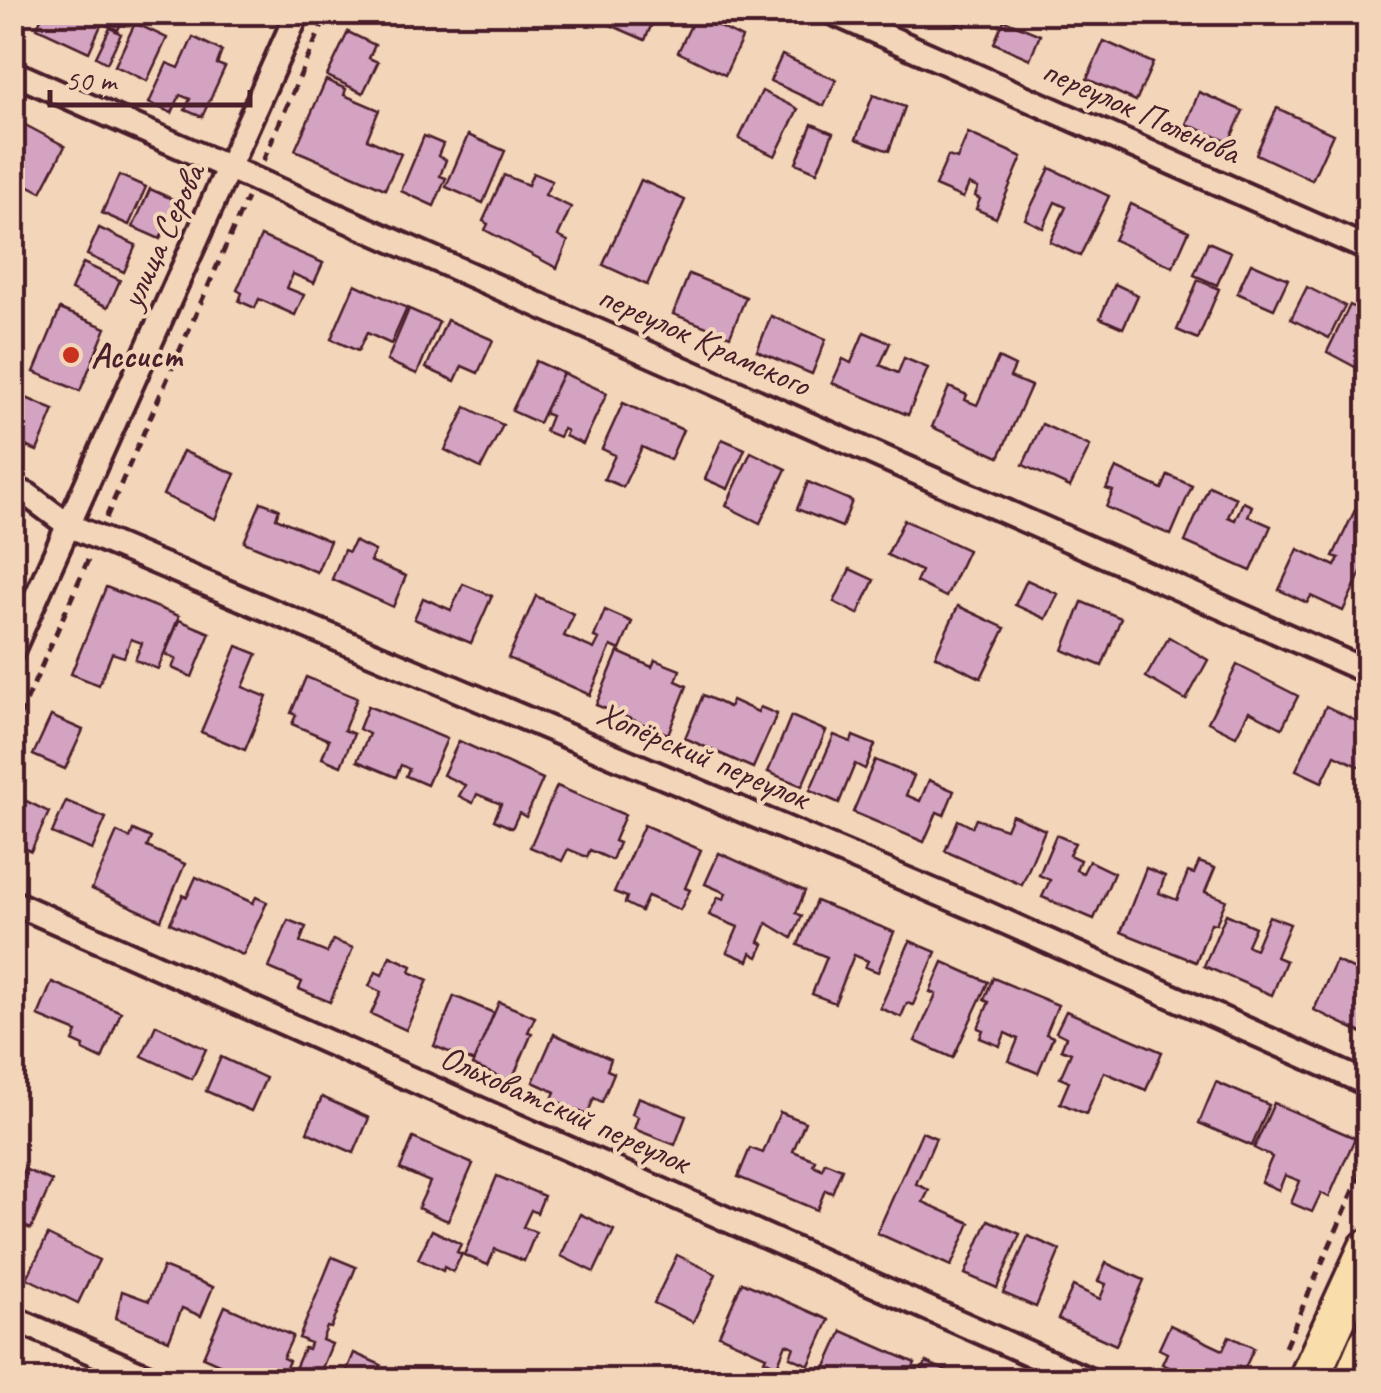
<svg xmlns="http://www.w3.org/2000/svg" width="1381" height="1393" font-family="Caveat,sans-serif">
  <style>
    .building { fill: #d4a3c1; stroke: #4a1f2b; stroke-width: 2.5 }
    .lines { fill: none; stroke-linecap: round; stroke-linejoin: round }
    .street-casing { stroke: #4a1f2b; stroke-width: 30 }
    .primary-casing { stroke: #4a1f2b; stroke-width: 45 }
    .path { stroke: #4a1f2b; stroke-width: 5; stroke-dasharray: 10 8; stroke-linecap: butt }
    .street { stroke: #f3d6b9; stroke-width: 22 }
    .primary { stroke: #f9deab; stroke-width: 38 }
    .poi-dot { fill: #c8321e; stroke: #f3d6b9; stroke-width: 4 }
    .labels { text-anchor: middle; dominant-baseline: central; stroke-width: 8; stroke-linejoin: round; paint-order: stroke }
    .street-label { font-size: 35px; fill: #4a1f2b; stroke: #f3d6b9 }
    .poi-label { font-size: 35px; font-weight: bold; fill: #4a1f2b; stroke: #f3d6b9; text-anchor: start }
  </style>
  <rect width="100%" height="100%" fill="#f3d6b9"/>
  <filter id="ink" filterUnits="userSpaceOnUse"><feTurbulence type="fractalNoise" baseFrequency=".01" numOctaves="2"/><feDisplacementMap in="SourceGraphic" scale="20" xChannelSelector="R" yChannelSelector="G"/><feConvolveMatrix kernelMatrix="1 2 1 2 8 2 1 2 1" color-interpolation-filters="sRGB"/></filter>
  <g filter="url(#ink)">
    <g class="building">
      <polygon points="44,12 126,12 118,30 102,23 89,52 37,28"/>
      <polygon points="611,12 657,12 645,40 606,23"/>
      <polygon points="933,12 971,12 965,27"/>
      <polygon points="696,15 742,38 725,75 678,52"/>
      <polygon points="1004,20 1040,35 1030,59 994,43"/>
      <polygon points="135,23 167,38 147,81 115,66"/>
      <polygon points="110,28 121,34 107,63 96,57"/>
      <polygon points="348,32 375,45 369,58 378,62 363,93 327,76"/>
      <polygon points="193,37 222,51 217,64 225,67 202,117 185,110 190,99 180,95 172,113 149,103 167,63 179,68"/>
      <polygon points="1104,41 1153,63 1136,101 1087,79"/>
      <polygon points="782,55 836,80 824,106 770,81"/>
      <polygon points="326,80 346,89 344,95 379,110 367,139 401,154 385,189 295,150"/>
      <polygon points="762,91 798,109 775,156 739,139"/>
      <polygon points="1199,92 1243,111 1229,142 1186,124"/>
      <polygon points="873,95 905,107 889,151 856,139"/>
      <polygon points="1277,108 1333,134 1312,180 1256,154"/>
      <polygon points="12,118 65,146 41,192 12,177"/>
      <polygon points="812,124 833,133 817,172 796,163"/>
      <polygon points="968,133 1022,157 996,218 976,209 980,199 975,196 978,188 969,184 963,198 935,186 948,156 957,159"/>
      <polygon points="468,135 505,151 483,203 446,187"/>
      <polygon points="424,136 443,144 438,156 446,160 440,176 446,178 434,206 401,191"/>
      <polygon points="1368,164 1368,205 1355,200"/>
      <polygon points="1050,168 1109,196 1080,256 1050,242 1066,207 1055,202 1043,228 1025,219"/>
      <polygon points="533,173 552,181 545,195 571,207 558,236 568,241 557,268 485,230 488,224 483,221 504,175 528,185"/>
      <polygon points="119,175 146,187 129,225 102,213"/>
      <polygon points="641,180 685,200 647,285 603,265"/>
      <polygon points="150,189 177,201 160,239 133,227"/>
      <polygon points="1131,204 1189,231 1173,267 1114,240"/>
      <polygon points="99,228 136,245 124,272 87,255"/>
      <polygon points="261,236 323,263 314,283 293,274 287,288 304,295 295,315 259,299 255,308 239,301 242,293 237,290"/>
      <polygon points="1208,242 1231,252 1217,285 1194,275"/>
      <polygon points="83,263 120,280 108,307 71,290"/>
      <polygon points="1251,263 1288,279 1274,309 1237,293"/>
      <polygon points="689,274 746,297 730,336 673,314"/>
      <polygon points="1198,280 1219,289 1198,339 1177,330"/>
      <polygon points="355,284 407,308 391,344 367,333 358,351 331,339"/>
      <polygon points="1115,284 1138,295 1123,328 1100,318"/>
      <polygon points="1307,287 1345,306 1329,338 1291,319"/>
      <polygon points="1350,305 1368,315 1368,350 1359,369 1327,352"/>
      <polygon points="60,309 106,328 80,391 34,372"/>
      <polygon points="409,309 439,322 417,374 387,361"/>
      <polygon points="771,316 826,339 812,374 757,351"/>
      <polygon points="447,320 493,340 478,373 462,366 455,381 426,368"/>
      <polygon points="864,332 890,343 880,365 898,373 904,358 928,368 908,415 832,383 843,359 851,363"/>
      <polygon points="998,358 1015,366 1010,377 1031,386 999,457 932,427 949,387 967,395 965,400 977,405"/>
      <polygon points="536,361 563,373 539,423 512,411"/>
      <polygon points="563,373 607,393 583,444 565,436 567,431 563,429 559,437 545,431 551,416 544,413"/>
      <polygon points="17,394 54,410 37,451 12,440 12,404"/>
      <polygon points="623,403 683,430 670,460 642,447 623,487 604,479 615,455 602,449"/>
      <polygon points="466,407 503,425 481,468 445,450"/>
      <polygon points="1042,424 1090,446 1070,487 1023,465"/>
      <polygon points="722,439 745,449 728,489 705,479"/>
      <polygon points="183,451 235,474 215,519 163,495"/>
      <polygon points="751,452 786,469 760,523 726,506"/>
      <polygon points="1116,468 1162,489 1168,475 1192,486 1171,535 1106,507 1113,491 1106,489"/>
      <polygon points="808,482 852,501 842,527 797,509"/>
      <polygon points="1209,486 1236,498 1228,517 1235,520 1243,502 1252,506 1248,516 1271,526 1251,571 1185,542"/>
      <polygon points="261,502 279,509 276,518 330,541 317,572 244,542"/>
      <polygon points="1356,508 1368,514 1368,525 1358,548 1368,552 1368,572 1362,570 1343,611 1311,596 1307,603 1279,590 1298,549 1335,566 1339,558 1333,556"/>
      <polygon points="904,520 968,550 946,597 916,582 921,571 887,555"/>
      <polygon points="354,541 375,551 370,561 406,576 393,607 332,579 344,550 349,552"/>
      <polygon points="850,569 874,580 858,614 834,602"/>
      <polygon points="1027,580 1058,594 1046,619 1015,605"/>
      <polygon points="463,584 492,596 471,643 414,619 423,598 451,610"/>
      <polygon points="106,587 179,616 158,669 135,660 142,643 131,639 124,657 112,653 99,685 71,674"/>
      <polygon points="536,596 574,614 564,636 594,649 599,639 594,637 605,610 632,622 620,650 611,646 590,695 508,658"/>
      <polygon points="1082,602 1121,618 1102,666 1063,650"/>
      <polygon points="958,606 1005,628 981,678 935,656"/>
      <polygon points="179,620 210,633 192,677 172,668 176,659 165,654"/>
      <polygon points="1169,637 1208,660 1186,700 1146,677"/>
      <polygon points="237,646 257,654 243,687 267,697 245,750 201,732"/>
      <polygon points="618,652 652,667 655,660 680,670 676,681 687,686 668,734 596,705"/>
      <polygon points="1237,665 1298,696 1282,728 1249,711 1236,736 1208,722"/>
      <polygon points="306,677 357,698 344,730 354,734 341,766 322,758 329,740 292,724 296,715 291,713"/>
      <polygon points="703,695 729,707 732,700 758,712 760,707 777,714 753,768 685,738"/>
      <polygon points="368,706 447,739 427,785 406,776 409,769 401,765 396,777 357,761 369,734 359,729"/>
      <polygon points="1326,706 1368,727 1368,771 1335,755 1322,782 1296,770"/>
      <polygon points="51,716 83,730 65,769 33,755"/>
      <polygon points="791,716 826,731 802,786 768,772"/>
      <polygon points="834,735 851,742 853,736 875,745 865,769 855,764 839,803 810,790"/>
      <polygon points="459,741 543,779 526,817 519,813 512,828 494,820 501,804 477,794 473,803 459,796 465,785 443,775"/>
      <polygon points="875,760 914,776 906,795 920,801 929,780 954,791 944,815 937,812 924,842 853,812"/>
      <polygon points="557,786 625,815 614,841 619,843 612,860 590,850 587,857 568,849 562,861 530,847"/>
      <polygon points="18,797 49,812 31,851 12,843 12,809"/>
      <polygon points="66,801 106,818 92,850 52,833"/>
      <polygon points="1012,815 1045,830 1022,885 945,851 958,820 972,827 976,819 1006,829"/>
      <polygon points="644,825 701,850 685,888 690,890 680,910 648,896 641,911 625,903 627,897 614,892"/>
      <polygon points="133,830 151,838 147,847 185,864 161,920 92,889 117,832 130,838"/>
      <polygon points="1056,835 1075,843 1069,855 1080,860 1076,870 1083,873 1089,861 1114,873 1094,919 1042,897 1050,880 1039,875"/>
      <polygon points="719,853 805,891 796,913 802,916 792,938 767,923 759,942 764,944 758,957 751,953 748,961 727,952 738,927 709,915 718,897 724,899 726,893 705,884"/>
      <polygon points="1199,862 1215,868 1205,892 1226,900 1216,924 1211,923 1196,962 1121,932 1146,868 1165,876 1159,893 1177,900 1188,872 1194,874"/>
      <polygon points="196,877 253,903 256,897 267,902 243,955 170,923 183,895 187,897"/>
      <polygon points="816,901 894,932 878,972 865,967 868,961 854,955 835,1003 812,994 827,957 798,945"/>
      <polygon points="1226,914 1255,927 1247,945 1255,949 1269,916 1290,924 1276,957 1286,961 1272,995 1204,966"/>
      <polygon points="288,920 306,927 300,942 327,953 333,940 353,948 330,1002 299,989 302,982 269,968"/>
      <polygon points="910,941 936,952 913,1005 907,1003 901,1017 880,1008"/>
      <polygon points="390,956 412,966 410,972 428,980 406,1030 371,1014 381,992 369,986 376,972 382,975"/>
      <polygon points="1336,961 1368,976 1368,1036 1314,1010"/>
      <polygon points="943,962 988,982 953,1058 915,1041 936,994 930,992"/>
      <polygon points="993,978 1058,1005 1046,1034 1053,1037 1038,1073 1009,1061 1018,1039 1005,1033 1000,1046 980,1038 983,1030 978,1028 989,1002 984,1000"/>
      <polygon points="52,982 121,1012 102,1059 83,1050 84,1046 73,1041 77,1032 38,1016"/>
      <polygon points="454,996 494,1013 474,1062 434,1046"/>
      <polygon points="499,1002 535,1017 528,1032 532,1033 511,1082 472,1065"/>
      <polygon points="1066,1011 1162,1052 1146,1090 1104,1072 1086,1114 1060,1103 1069,1082 1060,1078 1071,1053 1061,1049 1066,1037 1056,1032"/>
      <polygon points="156,1025 206,1049 192,1079 142,1056"/>
      <polygon points="554,1034 611,1059 607,1070 614,1073 602,1102 594,1098 587,1115 552,1099 555,1092 533,1082"/>
      <polygon points="221,1057 266,1078 251,1111 206,1091"/>
      <polygon points="1216,1082 1269,1105 1252,1146 1199,1123"/>
      <polygon points="322,1097 369,1118 354,1153 307,1132"/>
      <polygon points="638,1097 686,1116 675,1145 634,1129 638,1117 632,1114"/>
      <polygon points="1274,1103 1355,1138 1329,1197 1321,1193 1312,1212 1291,1203 1300,1181 1285,1175 1279,1190 1261,1182 1272,1157 1254,1148"/>
      <polygon points="780,1112 805,1122 793,1151 815,1160 813,1165 822,1169 825,1162 842,1169 832,1193 825,1190 817,1210 738,1177 750,1148 763,1153"/>
      <polygon points="922,1132 936,1138 916,1184 929,1190 923,1202 970,1223 951,1266 877,1233"/>
      <polygon points="413,1138 473,1164 448,1221 418,1208 430,1182 400,1169"/>
      <polygon points="24,1169 52,1181 31,1229 12,1221 12,1196"/>
      <polygon points="497,1176 544,1196 537,1213 531,1210 523,1227 536,1232 524,1261 495,1249 488,1265 464,1255"/>
      <polygon points="580,1214 614,1230 594,1272 561,1256"/>
      <polygon points="988,1220 1020,1234 997,1288 965,1274"/>
      <polygon points="12,1221 25,1226 15,1248 26,1253 17,1274 12,1272"/>
      <polygon points="432,1230 461,1244 457,1252 462,1254 453,1272 444,1267 443,1271 418,1259"/>
      <polygon points="48,1235 99,1260 78,1303 27,1278"/>
      <polygon points="1028,1236 1060,1250 1036,1307 1003,1293"/>
      <polygon points="677,1255 716,1274 693,1322 654,1303"/>
      <polygon points="332,1257 356,1267 331,1328 327,1327 322,1340 332,1344 320,1373 338,1380 290,1380 304,1348 308,1349 310,1343 299,1338"/>
      <polygon points="1106,1263 1144,1280 1116,1345 1058,1319 1073,1286 1100,1299 1106,1284 1098,1281"/>
      <polygon points="163,1267 213,1287 201,1316 182,1308 169,1340 116,1318 122,1291 149,1301"/>
      <polygon points="742,1282 829,1320 809,1365 790,1357 794,1347 786,1344 777,1366 764,1360 766,1356 719,1335"/>
      <polygon points="225,1306 293,1336 283,1358 289,1361 280,1380 255,1380 203,1357"/>
      <polygon points="1170,1325 1223,1350 1229,1336 1254,1348 1244,1370 1237,1366 1230,1380 1196,1380 1162,1364 1167,1353 1159,1349"/>
      <polygon points="842,1331 915,1363 907,1380 820,1380"/>
      <polygon points="354,1353 381,1365 375,1380 343,1380"/>
      <polygon points="926,1362 967,1380 918,1380"/>
    </g>
    <g class="lines">
      <defs>
        <g id="street">
          <polyline points="831,12 1368,249"/>
          <polyline points="12,72 1368,672"/>
          <polyline points="12,488 28,495 68,525 981,911 1368,1084"/>
          <polyline points="12,651 298,12"/>
          <polyline points="12,902 1089,1380"/>
          <polyline points="12,1318 156,1380"/>
        </g>
        <g id="primary">
          <polyline points="1308,1380 1368,1249"/>
          <polyline points="1353,1380 1368,1345"/>
        </g>
      </defs>
      <use href="#street" class="street-casing"/>
      <use href="#primary" class="primary-casing"/>
      <g class="path">
        <polyline points="263,161 328,12"/>
        <polyline points="106,518 247,198"/>
        <polyline points="12,734 88,560"/>
        <polyline points="1285,1347 1368,1158"/>
        <polyline points="1270,1380 1276,1366"/>
      </g>
      <use href="#street" class="street"/>
      <use href="#primary" class="primary"/>
    </g>
  </g>
  <circle class="poi-dot" cx="71" cy="355" r="10"/>
  <g class="labels">
    <g class="street-label">
      <text transform="translate(1141 111) rotate(24)">переулок Поленова</text>
      <text transform="translate(162 236) rotate(-65)">улица Серова</text>
      <text transform="translate(704 340) rotate(24)">переулок Крамского</text>
      <text transform="translate(703 755) rotate(23)">Хопёрский переулок</text>
      <text transform="translate(565 1109) rotate(24)">Ольховатский переулок</text>
    </g>
    <g class="poi-label">
      <text x="91" y="355">Ассист</text>
    </g>
  </g>
  <rect width="1381" height="1393" fill="none" stroke="#f3d6b9" stroke-width="50"/>
  <rect x="25" y="25" width="1331" height="1343" fill="none" stroke="#4a1f2b" stroke-width="4" filter="url(#ink)"/>
  <path d="M50 90v15h200v-15" fill="none" stroke="#4a1f2b" stroke-width="5"/>
  <text x="65" y="90" font-size="30" fill="#4a1f2b" stroke="#f3d6b9" stroke-width="8" paint-order="stroke">50 m</text>
</svg>
